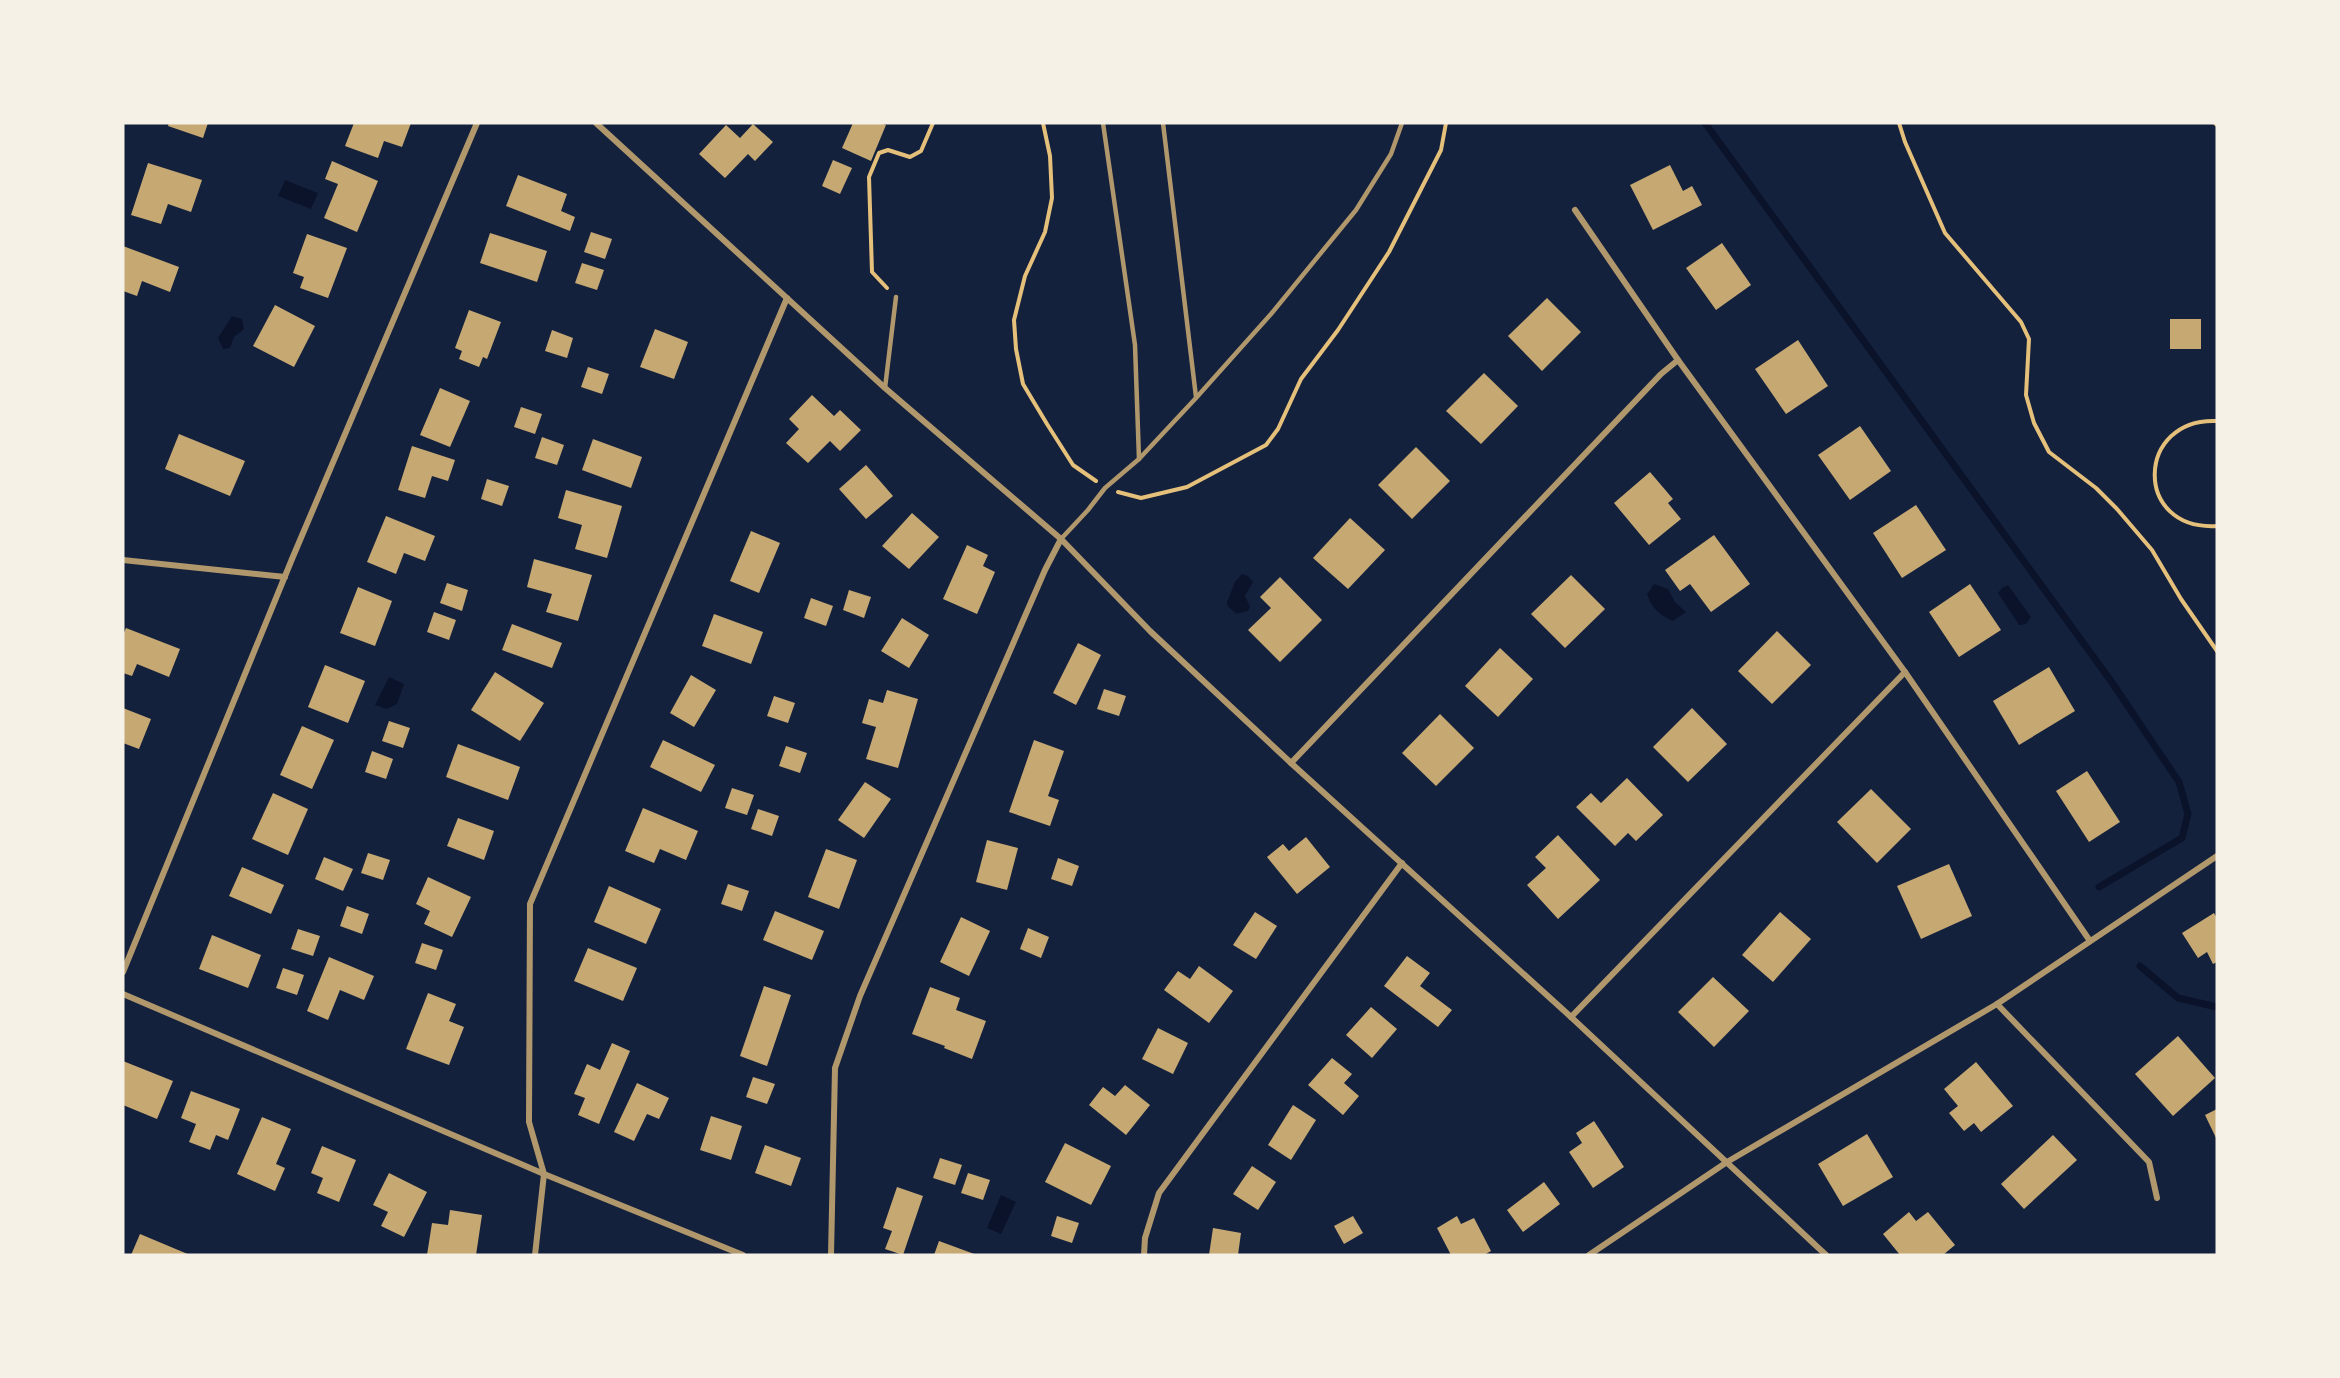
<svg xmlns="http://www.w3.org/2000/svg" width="2340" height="1378" font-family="Inter,sans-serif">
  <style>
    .water { fill: #0b132b }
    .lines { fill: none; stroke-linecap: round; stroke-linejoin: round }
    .stream { stroke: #0b132b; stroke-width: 7 }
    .building { fill: #c6a872 }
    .path { stroke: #e5c07b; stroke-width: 4 }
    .service { stroke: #b1986c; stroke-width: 4.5 }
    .minor { stroke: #b1986c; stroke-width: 6 }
  </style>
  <rect width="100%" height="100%" fill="#14213d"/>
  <g class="water">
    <polygon points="285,180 318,193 311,209 278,196"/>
    <polygon points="232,316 242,319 244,329 234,337 230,348 223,349 218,338"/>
    <polygon points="1242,574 1248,576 1253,582 1245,596 1250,606 1248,611 1236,614 1227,605 1227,602 1235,582"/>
    <path d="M1654,584l14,5 7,13 11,10 -13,9c-13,-6 -22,-13 -26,-27z"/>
    <polygon points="2008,585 2031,617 2026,624 2019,625 1998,593 2002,588"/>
    <polygon points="389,677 404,684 397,704 386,709 375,705"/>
    <polygon points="1001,1195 1016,1202 1001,1234 987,1228"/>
  </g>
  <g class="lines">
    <g class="stream">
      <polyline points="1705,123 2111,681 2179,782 2188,814 2182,838 2099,887"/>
      <polyline points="2140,966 2178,998 2217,1007"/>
    </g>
  </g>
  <g class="building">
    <polygon points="169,123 208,123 203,138 168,126"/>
    <polygon points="354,123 411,123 402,147 384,141 378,158 345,146"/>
    <polygon points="853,123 881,123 886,125 871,161 842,148"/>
    <polygon points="753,124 773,142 755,161 748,154 725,178 699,154 726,125 740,138"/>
    <polygon points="833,160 852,168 840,194 822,186"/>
    <polygon points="332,161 378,181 357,232 324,218 338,184 325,179"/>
    <polygon points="148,163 202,180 191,212 168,204 161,224 131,215"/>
    <polygon points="1670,165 1683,191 1692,186 1702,205 1653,230 1630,185"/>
    <polygon points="518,175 567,194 561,211 575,217 570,231 506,206"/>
    <polygon points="591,232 612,239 605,259 584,252"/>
    <polygon points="490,233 547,251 537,282 480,263"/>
    <polygon points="307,234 347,248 328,298 300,288 304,277 293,273"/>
    <polygon points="1722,243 1751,285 1716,310 1686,268"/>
    <polygon points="123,246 179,267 170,292 142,281 137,296 123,291"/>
    <polygon points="582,263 604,270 597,290 575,283"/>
    <polygon points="1547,298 1581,332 1542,371 1508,336"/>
    <polygon points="275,305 315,326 294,367 253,346"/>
    <polygon points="469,310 501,322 487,359 483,357 479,367 459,359 462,351 455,348"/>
    <rect x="2170" y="319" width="31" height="30"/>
    <polygon points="655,329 688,342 674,379 640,367"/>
    <polygon points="552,330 573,338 567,358 545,351"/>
    <polygon points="1798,340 1828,386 1786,414 1755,369"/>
    <polygon points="588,367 609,374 602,394 581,387"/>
    <polygon points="1484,373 1518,406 1481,444 1446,411"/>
    <polygon points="440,388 470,401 450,447 420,435"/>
    <polygon points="812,395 834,416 840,410 861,430 840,451 830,441 808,463 786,443 799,429 789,419"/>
    <polygon points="521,407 542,414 535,434 514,427"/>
    <polygon points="1860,426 1891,471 1850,500 1818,455"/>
    <polygon points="179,434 245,461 230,496 165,469"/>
    <polygon points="542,437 564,445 557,465 535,458"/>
    <polygon points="593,439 642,457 631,488 582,470"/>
    <polygon points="412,446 455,460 448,481 432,476 425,498 398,490"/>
    <polygon points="1416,447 1450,481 1412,519 1378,485"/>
    <polygon points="866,465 893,496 866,519 839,489"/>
    <polygon points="1650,472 1673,499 1668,503 1681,519 1649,545 1614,503"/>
    <polygon points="487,479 509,486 502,506 481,499"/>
    <polygon points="566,490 622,506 607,558 575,549 582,525 558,518"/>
    <polygon points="1916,505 1946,550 1902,578 1873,533"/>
    <polygon points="912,513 939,537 909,569 882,546"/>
    <polygon points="386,516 435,536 425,561 404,553 396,574 367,562"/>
    <polygon points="1350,518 1385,550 1348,589 1313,558"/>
    <polygon points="751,531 780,543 759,593 730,581"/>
    <polygon points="1714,535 1750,584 1711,612 1690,584 1680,591 1665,570"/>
    <polygon points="967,545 988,555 983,566 995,572 977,614 943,599"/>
    <polygon points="534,559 592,575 578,621 546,612 552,594 527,587"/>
    <polygon points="1571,575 1605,609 1565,648 1531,614"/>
    <polygon points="1280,577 1322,620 1280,662 1248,630 1271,608 1260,597"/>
    <polygon points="447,583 468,590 462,611 440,603"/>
    <polygon points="1970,584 2001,630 1959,657 1929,612"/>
    <polygon points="358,587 392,601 375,646 340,633"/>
    <polygon points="849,590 871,597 864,618 843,610"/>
    <polygon points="811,598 833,606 826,626 804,618"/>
    <polygon points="434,612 456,620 449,640 427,632"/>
    <polygon points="714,614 763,632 751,664 702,646"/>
    <polygon points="902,618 929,635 909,668 881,651"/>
    <polygon points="512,624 562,643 552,668 502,650"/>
    <polygon points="126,628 180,649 169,677 137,664 132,676 123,673 123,635"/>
    <polygon points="1777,631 1811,665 1772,704 1738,671"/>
    <polygon points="1078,643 1101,655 1076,705 1053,693"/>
    <polygon points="1500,648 1533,679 1498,717 1465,686"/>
    <polygon points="325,665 365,681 348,723 308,707"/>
    <polygon points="2049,667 2075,711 2019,745 1993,701"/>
    <polygon points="495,672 544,703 520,741 471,710"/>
    <polygon points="691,675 716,690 694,727 670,713"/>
    <polygon points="1104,689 1126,696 1119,716 1097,709"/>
    <polygon points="887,690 918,699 898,768 866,759 876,727 862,723 869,699 883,703"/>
    <polygon points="774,696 795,703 788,723 767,716"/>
    <polygon points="123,708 151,719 139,749 123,743"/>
    <polygon points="1692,708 1727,744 1688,782 1653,747"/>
    <polygon points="1440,714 1474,748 1436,786 1402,753"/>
    <polygon points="389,721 410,728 403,748 382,741"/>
    <polygon points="302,726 334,740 312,789 280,775"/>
    <polygon points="663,740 715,765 701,792 650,767"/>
    <polygon points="1034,740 1064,751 1048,796 1059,800 1050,826 1009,812"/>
    <polygon points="458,744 520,767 508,800 446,777"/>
    <polygon points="786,746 807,753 800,773 779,766"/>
    <polygon points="372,751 393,759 386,779 365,772"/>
    <polygon points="2087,771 2120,822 2089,842 2056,791"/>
    <polygon points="1627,778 1663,815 1636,841 1628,833 1615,846 1576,807 1591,793 1601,803"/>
    <polygon points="865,782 891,799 864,838 838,820"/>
    <polygon points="732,788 754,795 747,815 725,808"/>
    <polygon points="1871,789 1911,829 1877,863 1837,822"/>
    <polygon points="273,793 308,809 288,855 252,839"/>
    <polygon points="643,808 698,831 686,860 660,849 654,863 625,851"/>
    <polygon points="758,809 779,816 772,836 751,829"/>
    <polygon points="458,818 494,831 484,860 447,846"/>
    <polygon points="1558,835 1600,880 1558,919 1527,885 1546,868 1535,857"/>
    <polygon points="1306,837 1330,867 1297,894 1267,857 1283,844 1289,851"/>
    <polygon points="987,840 1018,848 1007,890 976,882"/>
    <polygon points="826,849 857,860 839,909 808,897"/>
    <polygon points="368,853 390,860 383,880 361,873"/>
    <polygon points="324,857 353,869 343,891 315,879"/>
    <polygon points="1058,858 1079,866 1072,886 1051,879"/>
    <polygon points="1949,864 1972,916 1921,939 1897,886"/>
    <polygon points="242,867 284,885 271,914 229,896"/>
    <polygon points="428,877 471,897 452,937 424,924 430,911 416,904"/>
    <polygon points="728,884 749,891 742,911 721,904"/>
    <polygon points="609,886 661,909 646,944 594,922"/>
    <polygon points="347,906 369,914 362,934 340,926"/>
    <polygon points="775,911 824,931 812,960 763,940"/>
    <polygon points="1255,912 1277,926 1256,959 1233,945"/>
    <polygon points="1780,912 1811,939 1773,982 1742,955"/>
    <polygon points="2214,913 2217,918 2217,962 2213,964 2207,952 2198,958 2182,933"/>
    <polygon points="961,917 990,931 969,976 940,962"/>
    <polygon points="1028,928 1049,937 1041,958 1020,949"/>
    <polygon points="298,929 320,936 313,956 291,949"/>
    <polygon points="212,935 261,955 248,988 199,969"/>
    <polygon points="422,943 443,950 436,970 415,963"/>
    <polygon points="588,948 637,968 623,1001 574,981"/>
    <polygon points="1407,956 1430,973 1420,986 1452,1010 1438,1027 1384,986"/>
    <polygon points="329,957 374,976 364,1000 340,990 328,1020 307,1011"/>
    <polygon points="1199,966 1233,991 1209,1023 1164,990 1178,971 1190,979"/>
    <polygon points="283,968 304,975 297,995 276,988"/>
    <polygon points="1713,977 1749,1011 1714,1047 1678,1012"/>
    <polygon points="764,986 791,995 767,1066 740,1056"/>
    <polygon points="930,987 960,998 956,1010 986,1021 972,1059 944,1048 945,1046 912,1034"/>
    <polygon points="428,993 456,1004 449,1021 464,1027 449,1065 406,1049"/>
    <polygon points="1371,1007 1397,1029 1372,1058 1346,1035"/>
    <polygon points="1158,1028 1188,1043 1173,1074 1142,1059"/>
    <polygon points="2178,1036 2215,1078 2173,1116 2135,1074"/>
    <polygon points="612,1043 630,1051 599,1124 578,1115 585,1098 574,1094 587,1064 600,1070"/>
    <polygon points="1332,1058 1352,1074 1344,1083 1359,1096 1343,1115 1308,1085"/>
    <polygon points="123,1061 173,1081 157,1119 123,1105"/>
    <polygon points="1976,1062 2013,1106 1981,1132 1974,1123 1964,1131 1949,1113 1958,1106 1944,1089"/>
    <polygon points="753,1077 775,1084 767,1104 746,1097"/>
    <polygon points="637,1083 669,1098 659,1119 647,1114 634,1141 614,1132"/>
    <polygon points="1125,1085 1150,1105 1126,1135 1089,1105 1103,1087 1115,1096"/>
    <polygon points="191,1091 240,1109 228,1140 216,1135 210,1150 189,1142 196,1124 181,1118"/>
    <polygon points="1293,1105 1316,1120 1291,1160 1268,1145"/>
    <polygon points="2217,1109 2217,1140 2205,1115"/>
    <polygon points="711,1116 742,1126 731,1160 700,1150"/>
    <polygon points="262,1117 291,1129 276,1164 285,1168 275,1191 237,1174"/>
    <polygon points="1594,1121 1624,1167 1593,1188 1569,1152 1582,1143 1576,1133"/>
    <polygon points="1867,1134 1893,1177 1843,1206 1818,1164"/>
    <polygon points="2053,1135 2077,1160 2024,1209 2001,1184"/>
    <polygon points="1065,1143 1111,1166 1091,1205 1045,1182"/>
    <polygon points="765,1145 801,1158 791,1186 755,1173"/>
    <polygon points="322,1146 356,1160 339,1202 317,1193 323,1178 311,1173"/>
    <polygon points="940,1158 962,1165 955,1185 933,1178"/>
    <polygon points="1252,1166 1276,1182 1258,1210 1233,1194"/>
    <polygon points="389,1173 427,1192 404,1237 381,1226 388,1212 373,1205"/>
    <polygon points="968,1173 990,1180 983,1200 961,1193"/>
    <polygon points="1544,1182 1560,1204 1523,1232 1507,1210"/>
    <polygon points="897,1187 923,1196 903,1255 885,1249 892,1231 883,1228"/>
    <polygon points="450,1210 482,1215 476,1255 427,1255 432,1223 448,1225"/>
    <polygon points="1909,1212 1916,1221 1928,1212 1955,1245 1943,1255 1900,1255 1883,1234"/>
    <polygon points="1057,1216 1079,1223 1072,1243 1051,1236"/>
    <polygon points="1353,1216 1363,1233 1344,1244 1334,1226"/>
    <polygon points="1457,1216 1461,1224 1474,1218 1491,1251 1484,1255 1451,1255 1437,1228"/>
    <polygon points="1213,1228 1241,1233 1238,1255 1209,1255"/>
    <polygon points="140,1234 190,1255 131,1255"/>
    <polygon points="939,1241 977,1255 934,1255"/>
  </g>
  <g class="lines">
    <g class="path">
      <polyline points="1043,123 1050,156 1052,198 1045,232 1025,276 1014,320 1016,349 1023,384 1047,424 1073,465 1096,481"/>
      <polyline points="1899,123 1905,142 1945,233 2021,322 2029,339 2026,395 2034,423 2049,452 2096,488 2117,509 2152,550 2181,599 2217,651"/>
      <polyline points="2215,123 2217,125"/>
      <polyline points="887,288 872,272 869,177 879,153 888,150 910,157 921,151 933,123"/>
      <path d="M2217,421c-81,-4 -85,110 0,105"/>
      <polyline points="1118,492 1141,498 1187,487 1266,445 1278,429 1301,379 1338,330 1389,252 1441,150 1446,123"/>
    </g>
    <g class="service">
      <polyline points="1103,123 1135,345 1139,459"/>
      <polyline points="1163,123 1196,397"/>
      <polyline points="885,388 896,297"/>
      <polyline points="1061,539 1088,510 1105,488 1139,459 1196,398 1271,314 1356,210 1391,154 1402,123"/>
    </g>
    <g class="minor">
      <polyline points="596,123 885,388 1061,539 1150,631 1291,763 1571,1017 1826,1255"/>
      <polyline points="1575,210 1678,360 1905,672 2090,941"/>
      <polyline points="123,560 285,577"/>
      <polyline points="1291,763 1661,374 1678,360"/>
      <polyline points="123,972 292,559 477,123"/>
      <polyline points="123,994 544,1174 743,1255"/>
      <polyline points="1997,1004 2149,1162 2157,1198"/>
      <polyline points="1571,1017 1905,672"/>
      <polyline points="535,1255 544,1174 529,1122 530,904 787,298"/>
      <polyline points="831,1255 835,1068 860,996 1045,570 1061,539"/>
      <polyline points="1144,1255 1145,1238 1159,1193 1402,863"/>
      <polyline points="1589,1255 1727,1162 1997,1004 2217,856"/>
    </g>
  </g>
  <rect width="2340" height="1378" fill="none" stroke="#f6f1e7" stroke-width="249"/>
</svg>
